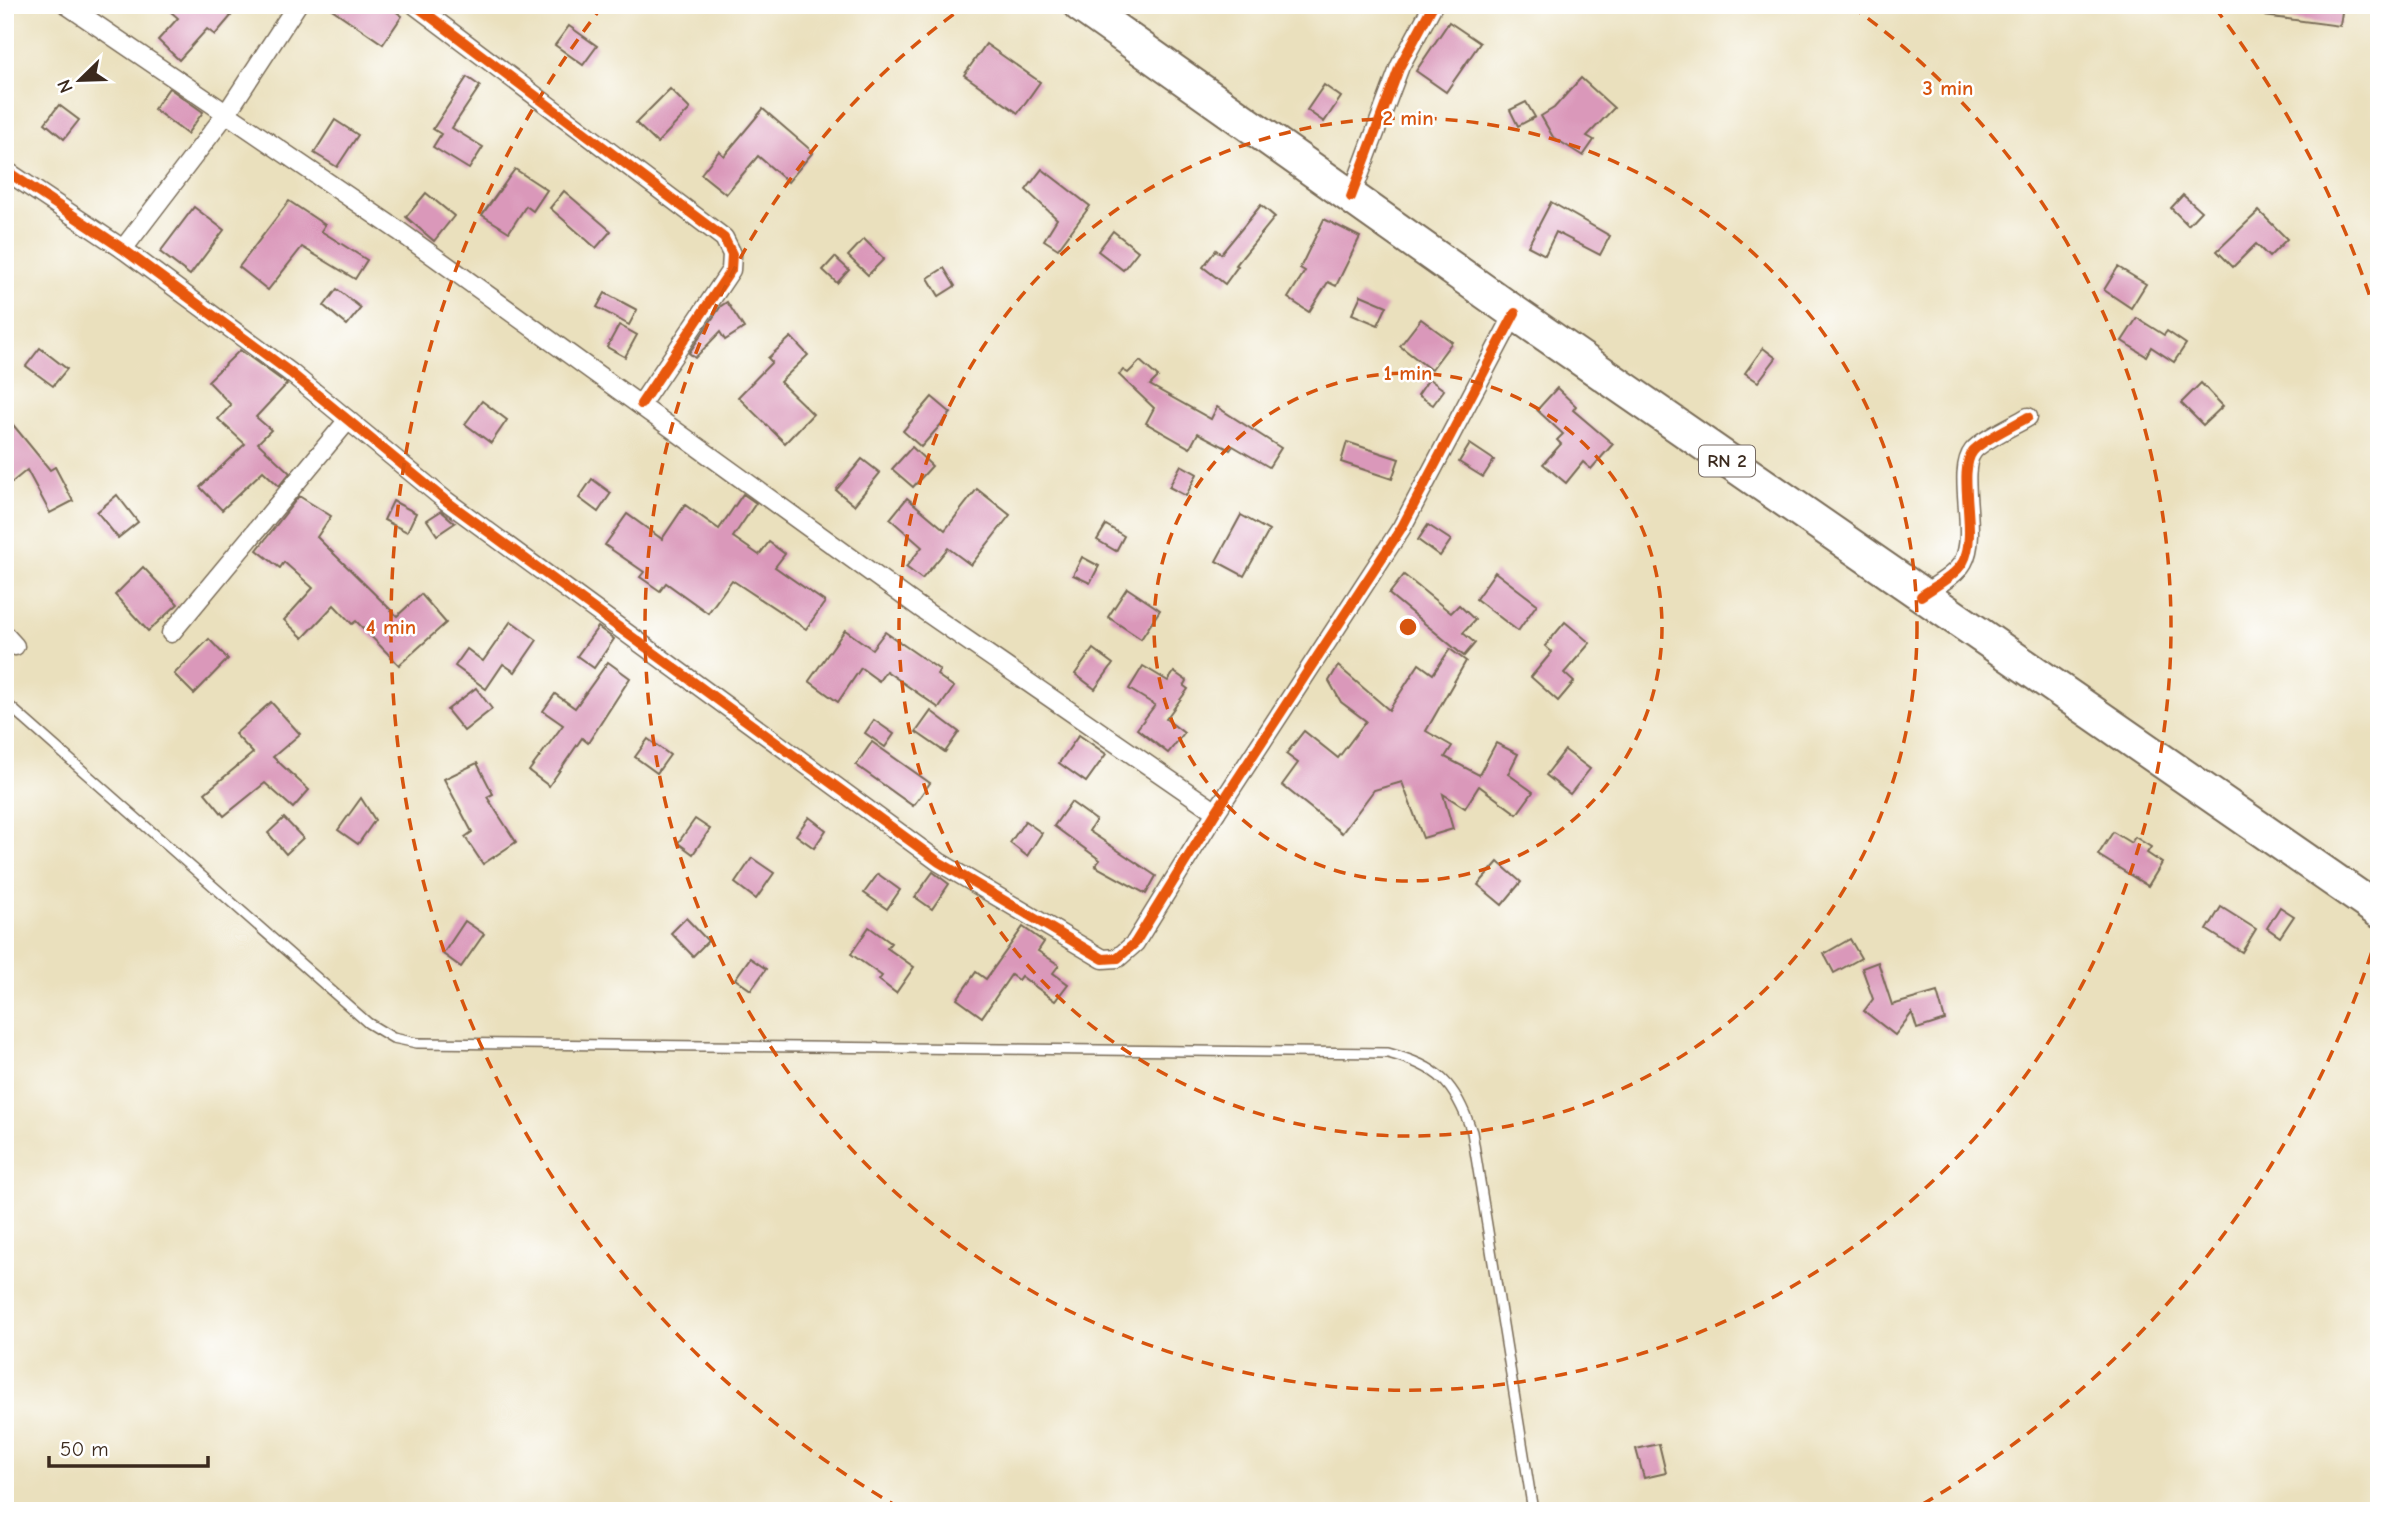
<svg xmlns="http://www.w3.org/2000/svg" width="2384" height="1516" font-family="'Comic Neue',sans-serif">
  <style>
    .building { fill: #da98ba }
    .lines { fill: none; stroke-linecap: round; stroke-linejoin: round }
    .lane-casing { stroke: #786a56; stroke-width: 12 }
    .street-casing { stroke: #786a56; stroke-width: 21 }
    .highway-casing { stroke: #786a56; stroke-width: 37 }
    .lane { stroke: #fff; stroke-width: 9 }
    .street { stroke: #fff; stroke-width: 18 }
    .highway { stroke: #fff; stroke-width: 33 }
    .cycleway-casing { stroke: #fff; stroke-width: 15 }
    .cycleway { stroke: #e8590c; stroke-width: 10 }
    .ring { fill: none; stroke: #d7540e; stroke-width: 3.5; stroke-dasharray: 12 9 }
    .labels { text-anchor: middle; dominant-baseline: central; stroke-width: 5; stroke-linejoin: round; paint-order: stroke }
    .shield { fill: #fff; stroke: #766a62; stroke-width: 2 }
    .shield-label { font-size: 19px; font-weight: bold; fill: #3b2a1e }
    .centre { fill: #d7540e; stroke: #fff; stroke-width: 3.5 }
    .ring-label { font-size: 21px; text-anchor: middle; font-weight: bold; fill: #d7540e; stroke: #fff; stroke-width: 5; stroke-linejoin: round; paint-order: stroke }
  </style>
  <rect width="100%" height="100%" fill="#fff"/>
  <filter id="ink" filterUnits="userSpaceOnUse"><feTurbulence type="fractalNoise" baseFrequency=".0143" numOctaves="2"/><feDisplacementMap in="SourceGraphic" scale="14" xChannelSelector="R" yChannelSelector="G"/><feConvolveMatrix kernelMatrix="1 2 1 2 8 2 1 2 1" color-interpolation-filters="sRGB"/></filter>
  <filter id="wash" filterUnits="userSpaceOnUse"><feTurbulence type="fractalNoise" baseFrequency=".00686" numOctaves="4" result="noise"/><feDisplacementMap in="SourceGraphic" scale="28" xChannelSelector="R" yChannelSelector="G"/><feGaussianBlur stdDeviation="1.57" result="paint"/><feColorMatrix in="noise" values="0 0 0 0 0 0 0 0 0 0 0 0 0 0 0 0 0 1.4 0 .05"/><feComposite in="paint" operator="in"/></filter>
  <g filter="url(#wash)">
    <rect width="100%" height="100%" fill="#eae0bd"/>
    <g id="blocks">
      <g class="building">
        <polygon points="163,5 218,5 231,16 215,35 207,29 179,60 158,40 178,18"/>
        <polygon points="326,5 387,5 402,16 383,44"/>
        <polygon points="2265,5 2343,5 2340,26 2265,16"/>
        <polygon points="1449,22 1480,43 1446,92 1416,71"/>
        <polygon points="569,26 597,46 583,65 555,45"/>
        <polygon points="986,44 1040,82 1018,113 964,75"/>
        <polygon points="467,77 480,86 452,128 483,147 469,169 433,147 441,134 433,129"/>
        <polygon points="1581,78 1614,108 1587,136 1594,140 1583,156 1553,137 1541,116 1554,108"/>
        <polygon points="1324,85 1341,97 1324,122 1307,110"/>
        <polygon points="169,88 203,112 187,134 154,109"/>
        <polygon points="670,89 690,109 657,143 636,123"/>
        <polygon points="1526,102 1535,117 1518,126 1510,110"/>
        <polygon points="59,105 79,120 64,139 45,123"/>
        <polygon points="763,109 813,152 788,182 758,156 726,194 701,174 719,151 724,156"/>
        <polygon points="335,120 358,135 337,167 314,153"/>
        <polygon points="515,169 547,190 533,211 526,206 509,232 482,215"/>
        <polygon points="1042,169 1090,206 1058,249 1044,240 1057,219 1026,190"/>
        <polygon points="564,191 611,231 596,248 550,208"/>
        <polygon points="426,193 454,216 434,241 406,217"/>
        <polygon points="2183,195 2201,211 2188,225 2171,208"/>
        <polygon points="289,201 325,225 321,231 367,260 355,279 302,247 268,290 239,267"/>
        <polygon points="1551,202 1610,236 1600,255 1556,232 1545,255 1528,246"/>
        <polygon points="1261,205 1275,217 1236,265 1238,266 1225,284 1203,267 1216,250 1221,254"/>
        <polygon points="194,207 224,230 190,275 160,252"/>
        <polygon points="2259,211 2287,239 2269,257 2256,244 2233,267 2217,251"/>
        <polygon points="1324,219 1360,237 1336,286 1328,282 1309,312 1288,298 1305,271 1300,268"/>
        <polygon points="1113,231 1138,251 1123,270 1098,251"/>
        <polygon points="864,239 884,259 868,275 848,256"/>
        <polygon points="835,257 849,270 837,283 823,270"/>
        <polygon points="2118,267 2146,284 2131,308 2104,290"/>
        <polygon points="944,268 955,286 939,296 928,278"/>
        <polygon points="337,289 361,308 347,325 324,306"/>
        <polygon points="605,293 637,310 629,325 597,307"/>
        <polygon points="1361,295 1387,306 1378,325 1352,314"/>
        <polygon points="727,302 744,328 725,340 720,332 695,358 689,353 721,306"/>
        <polygon points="2137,318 2164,335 2167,331 2186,344 2174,362 2151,347 2146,356 2122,341"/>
        <polygon points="1421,319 1452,342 1431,370 1400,346"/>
        <polygon points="619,325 637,335 625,357 607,347"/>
        <polygon points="791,337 808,355 780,382 813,414 785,443 738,397 772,362 768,358"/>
        <polygon points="40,348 67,369 53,386 26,366"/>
        <polygon points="1763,348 1776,358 1758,382 1745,373"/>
        <polygon points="240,350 287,384 256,417 271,430 258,443 290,473 279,486 263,471 222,510 200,487 245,444 218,419 231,405 208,381"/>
        <polygon points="1140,361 1158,377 1150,385 1211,419 1217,407 1281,448 1269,467 1233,446 1230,450 1198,433 1190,448 1146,423 1154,408 1119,375 1123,370 1128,373"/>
        <polygon points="1429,379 1444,390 1433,405 1418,395"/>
        <polygon points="2201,383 2223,406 2203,425 2181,403"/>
        <polygon points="1557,388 1576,406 1573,410 1613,444 1591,469 1583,462 1566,483 1543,464 1561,444 1557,440 1563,434 1537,410"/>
        <polygon points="932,397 951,413 921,447 903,431"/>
        <polygon points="482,401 507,420 491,443 465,424"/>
        <polygon points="5,415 50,470 55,467 73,501 50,513 27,470 5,488"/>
        <polygon points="1347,442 1399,459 1392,479 1341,462"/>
        <polygon points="1470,444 1494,460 1483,477 1459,462"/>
        <polygon points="912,447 932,466 913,487 892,469"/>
        <polygon points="862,459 880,473 854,505 836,490"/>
        <polygon points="1181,465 1197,474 1186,496 1169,487"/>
        <polygon points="592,479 611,493 598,512 579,498"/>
        <polygon points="977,489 1010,515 971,565 948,548 922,579 906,567 922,547 890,519 907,498 945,530"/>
        <polygon points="743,494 756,503 733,537 759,555 769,542 785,554 775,567 825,602 806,629 732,580 708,613 666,583 660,591 640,577 644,572 605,545 627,514 662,539 685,505 719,529"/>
        <polygon points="117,495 138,522 118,538 97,512"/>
        <polygon points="299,496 331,516 317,537 397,616 421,594 446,623 399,665 356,621 352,624 334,605 303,638 284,620 313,588 284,562 280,568 257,550"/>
        <polygon points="393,501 416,513 407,532 384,520"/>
        <polygon points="441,511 455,523 437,535 427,520"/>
        <polygon points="1241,515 1269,531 1244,576 1216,561"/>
        <polygon points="1106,525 1124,536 1116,551 1097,540"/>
        <polygon points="1428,525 1451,540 1440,556 1418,540"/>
        <polygon points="1082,557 1099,566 1090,583 1073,575"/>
        <polygon points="143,567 178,604 148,631 115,595"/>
        <polygon points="1495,572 1537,604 1518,631 1476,599"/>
        <polygon points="1404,575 1451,613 1459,605 1475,620 1463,633 1475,643 1464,656 1389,594"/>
        <polygon points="1127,588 1160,610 1141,639 1108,617"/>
        <polygon points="511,621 537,640 515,672 503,664 486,689 455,666 467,649 483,661"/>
        <polygon points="1565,622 1590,643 1564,673 1574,682 1558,701 1531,677 1552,652 1545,646"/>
        <polygon points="598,627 614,639 594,668 577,656"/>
        <polygon points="845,630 872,649 885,632 940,670 937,675 954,687 939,708 886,671 879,681 861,668 838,702 809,681"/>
        <polygon points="209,639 228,659 194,694 174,674"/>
        <polygon points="1093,649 1113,664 1095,689 1075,674"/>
        <polygon points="1450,649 1466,661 1426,731 1452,746 1445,757 1479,775 1496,743 1518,754 1508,774 1533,792 1517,814 1479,786 1465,808 1443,794 1453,829 1423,838 1402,782 1374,790 1342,833 1282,785 1298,763 1286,754 1304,731 1338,758 1366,721 1341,702 1329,681 1338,666 1389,710 1419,664 1433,674"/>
        <polygon points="608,662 630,678 588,743 582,738 549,786 529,771 563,725 543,711 555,694 575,708"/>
        <polygon points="1143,666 1168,681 1174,672 1187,681 1184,686 1188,689 1166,719 1184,733 1168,753 1137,729 1155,705 1129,689"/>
        <polygon points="476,688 492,709 464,731 447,710"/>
        <polygon points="271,702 300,734 273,757 309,790 293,808 265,783 224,816 205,793 253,753 235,734"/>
        <polygon points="931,711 959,732 945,752 916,732"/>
        <polygon points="874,720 894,734 885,747 865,733"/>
        <polygon points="1079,735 1106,754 1086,782 1059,763"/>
        <polygon points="648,739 670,755 657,773 635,757"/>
        <polygon points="872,742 930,783 913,806 856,765"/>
        <polygon points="1565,750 1590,769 1570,794 1546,775"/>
        <polygon points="477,763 493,794 487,797 516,842 483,864 465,837 472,832 444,779"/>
        <polygon points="361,798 375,820 358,844 338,830"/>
        <polygon points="1071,802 1096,820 1089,831 1156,876 1146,894 1095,866 1100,860 1054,826"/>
        <polygon points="809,817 826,830 814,848 796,835"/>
        <polygon points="284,818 303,838 286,854 268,833"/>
        <polygon points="695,819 710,829 693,854 678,843"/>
        <polygon points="1025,821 1042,833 1027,856 1010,843"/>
        <polygon points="2113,832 2131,843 2135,837 2151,847 2147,853 2162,863 2148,886 2098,855"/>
        <polygon points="752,858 774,873 756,899 735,883"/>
        <polygon points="1498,862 1521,882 1502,905 1478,885"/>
        <polygon points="933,872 949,884 932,909 915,897"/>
        <polygon points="878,874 900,890 887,909 864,893"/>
        <polygon points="2221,907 2256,929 2242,952 2207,930"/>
        <polygon points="2280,907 2294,916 2280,937 2267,928"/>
        <polygon points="686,918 708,941 693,956 671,933"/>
        <polygon points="465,921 484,934 461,967 443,954"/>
        <polygon points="869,927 891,943 887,948 914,967 896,993 879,980 882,976 851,954"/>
        <polygon points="1023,927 1044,942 1038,951 1059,965 1053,973 1068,984 1055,1001 1021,976 1018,980 1011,975 982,1017 957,999 976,972 986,979"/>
        <polygon points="1850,939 1861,958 1834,973 1824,954"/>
        <polygon points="750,958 766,969 751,990 735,979"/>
        <polygon points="1878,962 1892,1005 1937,992 1945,1020 1917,1029 1912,1013 1895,1035 1864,1011 1873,999 1862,968"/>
        <polygon points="1659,1444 1666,1473 1644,1478 1636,1449"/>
      </g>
    </g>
  </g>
  <g filter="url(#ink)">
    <use href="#blocks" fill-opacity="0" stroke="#786a56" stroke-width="2"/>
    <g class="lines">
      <defs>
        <path id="lane" d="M5,702l363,321 25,15 24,5 971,10c51,14 66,29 84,79l61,379"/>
        <g id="street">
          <polyline points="67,5 399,231 919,607 1216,812"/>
          <polyline points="415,5 724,238 732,254 731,270 641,404"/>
          <polyline points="5,170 123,249 291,373 445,500 939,862 1103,959 1118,958 1135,943 1216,812 1402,527 1515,313"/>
          <polyline points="1351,197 1400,66 1433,5"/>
          <polyline points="123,249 226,114 297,5"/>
          <path d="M1921,596c14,-10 34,-20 42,-34 16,-28 -7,-90 10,-111 9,-11 42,-26 55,-34"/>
          <polyline points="171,633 348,420"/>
          <polyline points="5,635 15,646"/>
        </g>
        <polyline id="highway" points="1080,5 1515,313 2379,911"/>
      </defs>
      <use href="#lane" class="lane-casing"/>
      <use href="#street" class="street-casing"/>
      <use href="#highway" class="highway-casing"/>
      <use href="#lane" class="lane"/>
      <use href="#street" class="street"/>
      <use href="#highway" class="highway"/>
      <defs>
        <g id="cycleway">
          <polyline points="415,5 724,238 732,254 731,270 641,404"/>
          <polyline points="5,170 123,249 291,373 445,500 939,862 1103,959 1118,958 1135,943 1216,812 1402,527 1515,313"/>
          <polyline points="1351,197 1400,66 1433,5"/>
          <path d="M1921,596c14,-10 34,-20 42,-34 16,-28 -7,-90 10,-111 9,-11 42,-26 55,-34"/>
        </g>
      </defs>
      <use href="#cycleway" class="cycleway-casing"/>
      <use href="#cycleway" class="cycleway"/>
    </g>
  </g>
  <g class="ring">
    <circle cx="1408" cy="627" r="254"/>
    <circle cx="1408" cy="627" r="509"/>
    <path d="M1851 6A763 763 0 1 1 965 6"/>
    <path d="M2378 933A1017 1017 0 0 1 1916 1508M900 1508A1017 1017 0 0 1 601 8M2215 8A1017 1017 0 0 1 2378 321"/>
  </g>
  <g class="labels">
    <rect class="shield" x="1699" y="445.5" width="56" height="31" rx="5"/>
    <g class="shield-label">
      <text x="1727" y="461">RN 2</text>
    </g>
  </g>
  <circle cx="1408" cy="627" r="10" class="centre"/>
  <g class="ring-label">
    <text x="1948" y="95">3 min</text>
    <text x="1408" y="125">2 min</text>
    <text x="1408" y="380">1 min</text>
    <text x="391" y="634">4 min</text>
  </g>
  <rect width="2384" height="1516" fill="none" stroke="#fff" stroke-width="28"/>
  <g transform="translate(80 80) rotate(247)" stroke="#ffffff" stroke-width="5" paint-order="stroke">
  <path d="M0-5L12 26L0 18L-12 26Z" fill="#3b2a1e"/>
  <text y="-10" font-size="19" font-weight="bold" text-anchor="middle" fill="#3b2a1e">N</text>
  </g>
  <path d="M49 1456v10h159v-10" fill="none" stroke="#3b2a1e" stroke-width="3.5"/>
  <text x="60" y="1456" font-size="21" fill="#3b2a1e" stroke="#ffffff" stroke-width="5" paint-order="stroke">50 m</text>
</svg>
